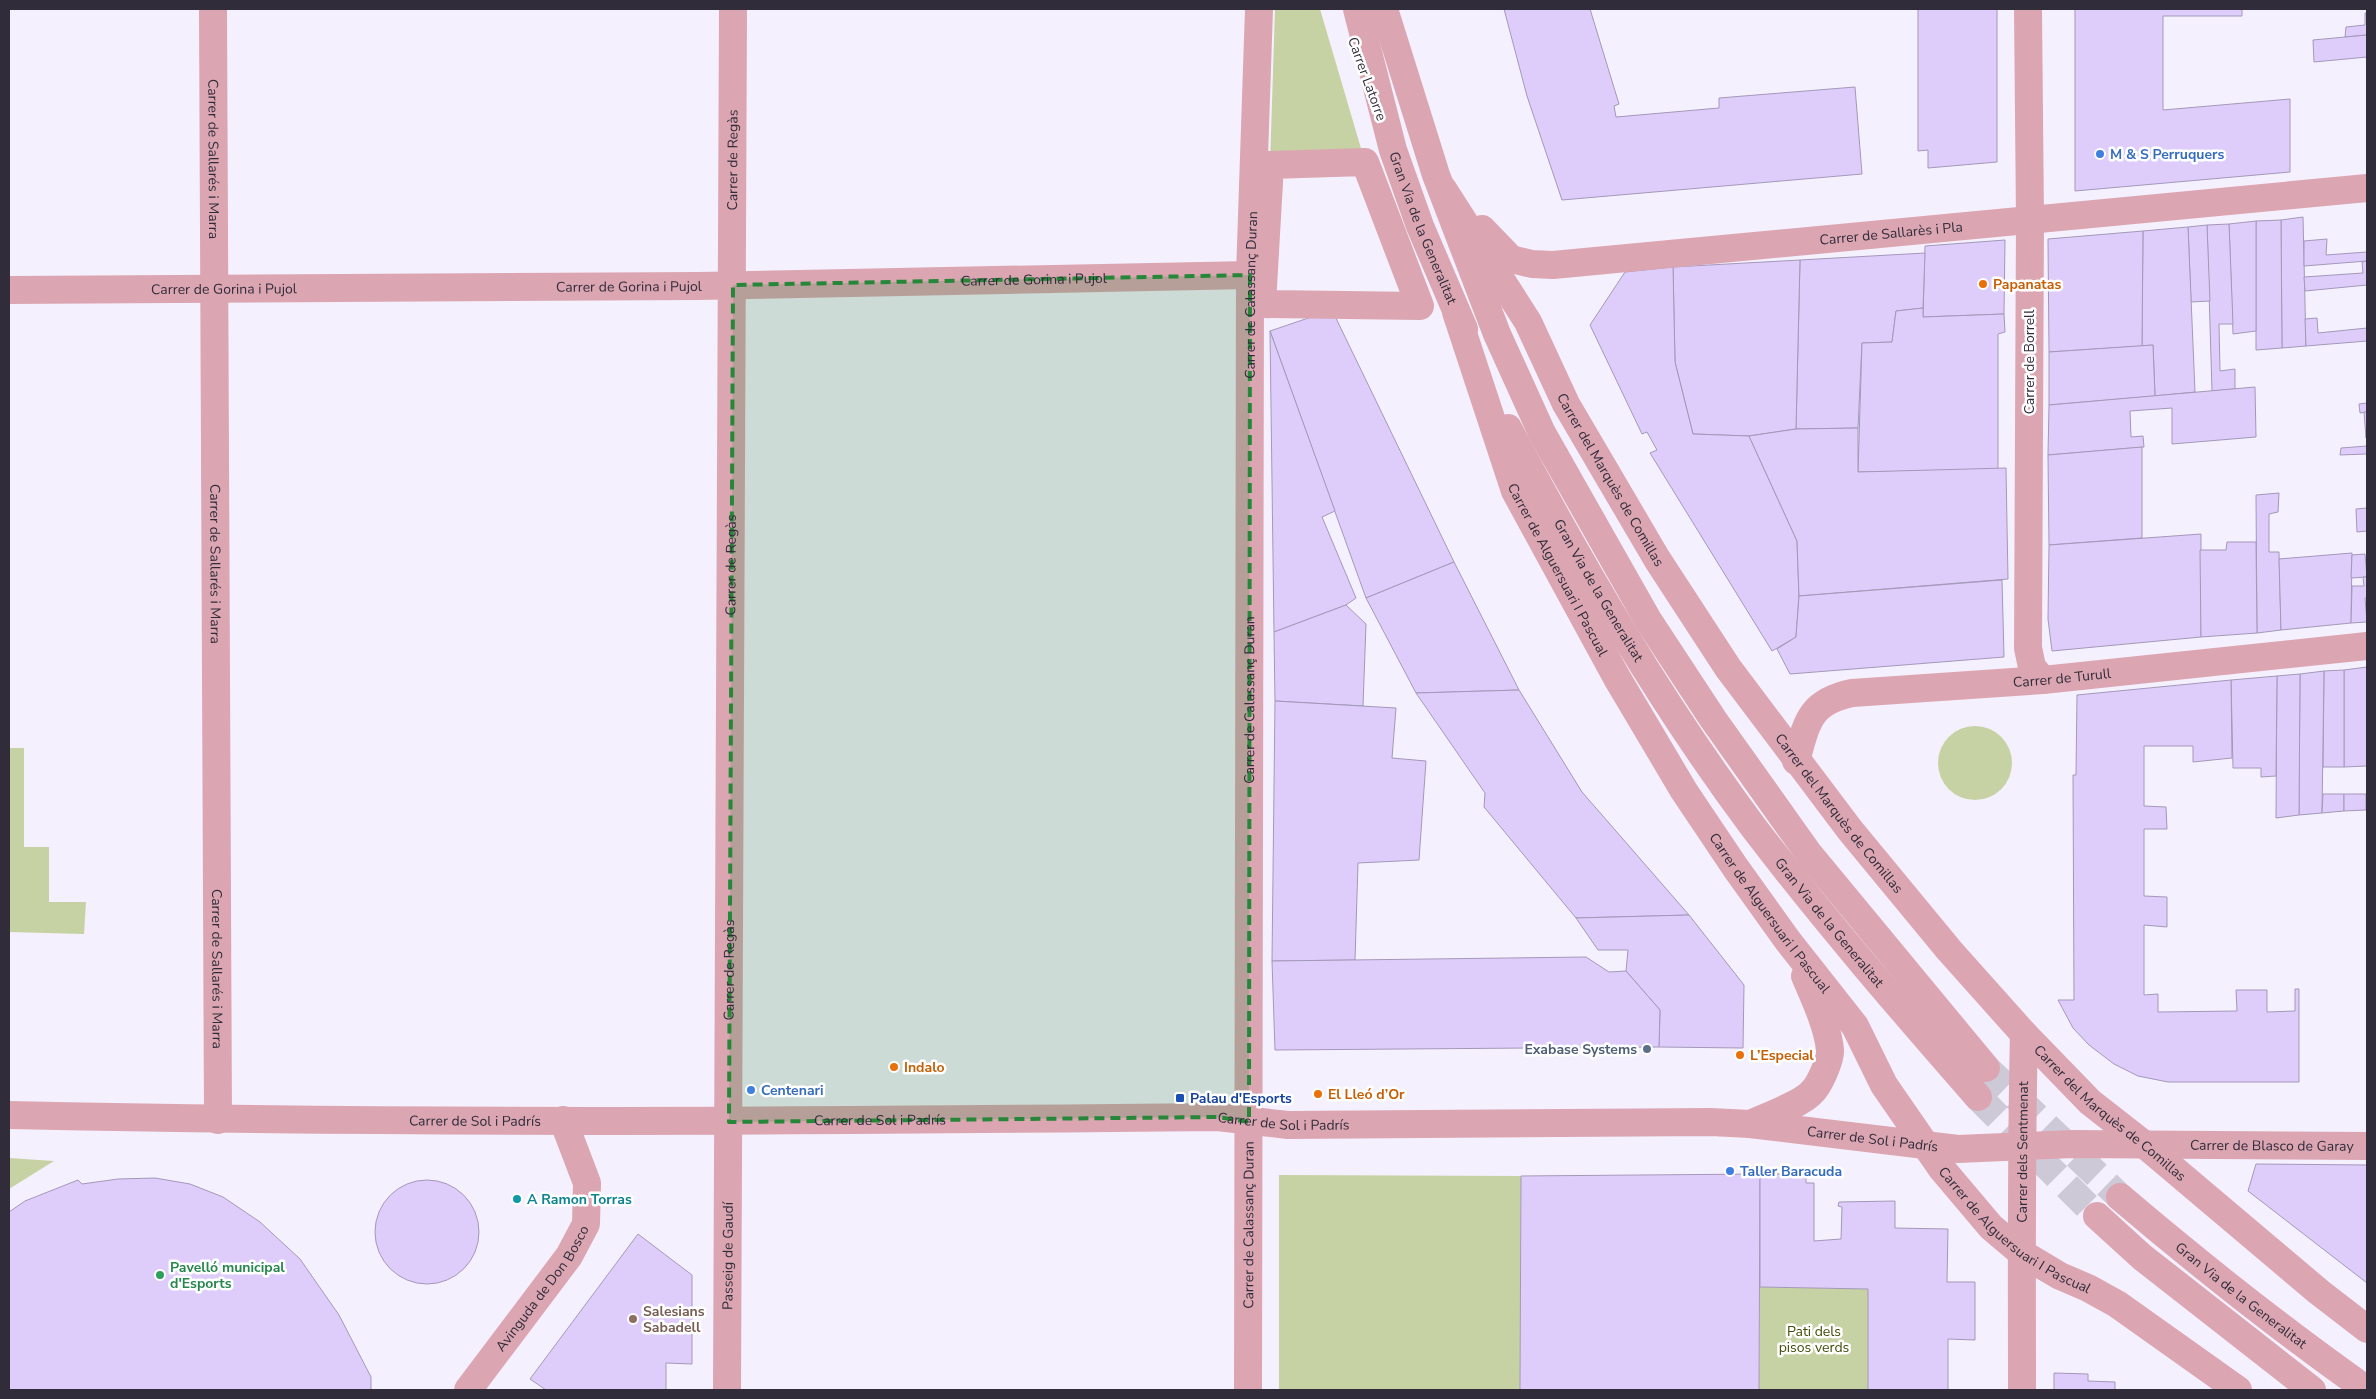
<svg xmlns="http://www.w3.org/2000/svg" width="2376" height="1399" font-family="'Nunito Sans',sans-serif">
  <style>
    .green { fill: #c6d2a3 }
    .building { fill: #decdfb; stroke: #a498b9 }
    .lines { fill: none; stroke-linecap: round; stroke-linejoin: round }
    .minor-tunnel { stroke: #cec9d7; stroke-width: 28; stroke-dasharray: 28 14; stroke-linecap: butt }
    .minor { stroke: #dba6b2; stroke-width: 28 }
    .marked { fill: #278739; fill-opacity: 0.2; stroke: #278739; stroke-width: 4; stroke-dasharray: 10 6; stroke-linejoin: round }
    .shop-dot { fill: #3f7fe0; stroke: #fff; stroke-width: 2 }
    .food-dot { fill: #e8710a; stroke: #fff; stroke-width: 2 }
    .service-dot { fill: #5c6f8a; stroke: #fff; stroke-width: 2 }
    .transit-dot { fill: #1a4fb4; stroke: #fff; stroke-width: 2 }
    .culture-dot { fill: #0f9aa8; stroke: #fff; stroke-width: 2 }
    .leisure-dot { fill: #2e9e5b; stroke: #fff; stroke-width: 2 }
    .education-dot { fill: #8d6e63; stroke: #fff; stroke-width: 2 }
    .labels { text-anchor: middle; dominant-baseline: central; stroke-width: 5; stroke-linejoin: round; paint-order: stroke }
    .street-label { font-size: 14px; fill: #312c3a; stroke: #fff }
    .shop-label { font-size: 14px; font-weight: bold; fill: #366cbe; stroke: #fff; text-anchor: start }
    .food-label { font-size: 14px; font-weight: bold; fill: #c56008; stroke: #fff; text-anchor: start }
    .service-label { font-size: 14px; font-weight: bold; fill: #4e5e75; stroke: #fff; text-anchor: end }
    .transit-label { font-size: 14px; font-weight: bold; fill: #164399; stroke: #fff; text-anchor: start }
    .culture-label { font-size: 14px; font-weight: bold; fill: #0d838f; stroke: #fff; text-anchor: start }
    .leisure-label { font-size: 14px; font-weight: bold; fill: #27864d; stroke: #fff; text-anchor: start }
    .education-label { font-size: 14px; font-weight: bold; fill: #785e54; stroke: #fff; text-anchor: start }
    .park-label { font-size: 14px; fill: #434e08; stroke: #fff }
  </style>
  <rect width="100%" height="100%" fill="#f5f0fe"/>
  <g class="green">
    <polygon points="1275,9 1320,9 1365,162 1270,165"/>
    <circle cx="1975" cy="763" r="37"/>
    <polygon points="9,748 24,748 24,847 49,847 49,902 86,902 84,934 9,932"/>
    <polygon points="9,1158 54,1161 9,1189"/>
    <polygon points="1279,1175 1521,1176 1520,1390 1279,1390"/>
    <polygon points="1760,1287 1868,1289 1868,1390 1759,1390"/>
  </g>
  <g class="building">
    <polygon points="1504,9 1590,9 1619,104 1614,106 1616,117 1719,108 1719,98 1855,87 1862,174 1562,200 1527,96"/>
    <polygon points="1918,9 1997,9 1997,162 1928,168 1928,150 1918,151"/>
    <polygon points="2075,9 2242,9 2242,16 2163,16 2163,110 2290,99 2290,172 2075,191"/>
    <polygon points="2365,13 2367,13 2367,35 2345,37 2346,27 2365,25"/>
    <polygon points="2367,35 2367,57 2314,62 2313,40"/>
    <polygon points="2303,217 2306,346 2282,348 2281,220"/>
    <polygon points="2281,220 2282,348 2256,350 2256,221"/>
    <polygon points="2256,221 2256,331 2233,334 2229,224"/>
    <polygon points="2229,224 2233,324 2219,324 2220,371 2235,369 2235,389 2212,391 2207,225"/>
    <polygon points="2207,225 2210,301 2191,302 2188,227"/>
    <polygon points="2188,227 2195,392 2155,396 2153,345 2142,346 2143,231"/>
    <polygon points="2143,231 2142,346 2049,352 2048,239"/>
    <polygon points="2327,239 2326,255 2367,252 2367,261 2304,266 2304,241"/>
    <polygon points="2005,240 2004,314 1923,317 1925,246"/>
    <polygon points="1925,253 1923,308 1896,311 1892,342 1862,343 1858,428 1796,429 1800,260"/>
    <polygon points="1800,260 1796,429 1749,436 1693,434 1675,362 1673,267"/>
    <polygon points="2367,261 2367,285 2305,291 2304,277 2363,273 2362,262"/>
    <polygon points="1673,267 1675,362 1693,434 1749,436 1797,541 1799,596 1796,637 1772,651 1650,453 1657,450 1647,432 1642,434 1590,325 1625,272"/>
    <polygon points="1923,308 1923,317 2004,314 2005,332 1998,334 1998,470 1858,472 1862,343 1892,342 1896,311"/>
    <polygon points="1332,310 1454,562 1366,598 1270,331"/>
    <polygon points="2317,318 2318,333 2367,328 2367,341 2306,346 2305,319"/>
    <polygon points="1270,331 1335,511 1322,517 1356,598 1346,605 1274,632"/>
    <polygon points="2153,345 2155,396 2049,405 2049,352"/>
    <polygon points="2255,387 2256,437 2172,444 2172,408 2130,411 2131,437 2143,436 2144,447 2048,455 2049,405"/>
    <polygon points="2367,403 2367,412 2360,413 2359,404"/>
    <polygon points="2364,412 2367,412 2366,438"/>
    <polygon points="1858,428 1858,472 2006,468 2008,579 1799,596 1797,541 1749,436 1796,429"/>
    <polygon points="2367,446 2367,454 2340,455 2341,448"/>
    <polygon points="2142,447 2142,538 2049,545 2048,455"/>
    <polygon points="2279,493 2278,512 2269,514 2269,552 2279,552 2281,630 2257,633 2256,495"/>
    <polygon points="2367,508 2367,531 2357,532 2356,509"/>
    <polygon points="2201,534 2201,637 2052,651 2048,619 2049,545"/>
    <polygon points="2227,542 2256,542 2257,633 2201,637 2200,550 2226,550"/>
    <polygon points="2352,553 2351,623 2281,630 2279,559"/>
    <polygon points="2365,554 2367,577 2351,578 2352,555"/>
    <polygon points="1454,562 1519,690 1416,693 1366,598"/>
    <polygon points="2363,577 2367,577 2367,598 2365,598 2367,622 2351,623 2352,586 2364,586"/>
    <polygon points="2002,580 2004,657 1790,674 1777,649 1796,637 1799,596"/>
    <polygon points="1346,605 1366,624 1363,706 1275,701 1274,632"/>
    <polygon points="2367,667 2367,766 2344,767 2344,670"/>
    <polygon points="2344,670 2344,767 2323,767 2324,671"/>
    <polygon points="2324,671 2322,813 2299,815 2300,674"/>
    <polygon points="2300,674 2299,815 2276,818 2277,676"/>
    <polygon points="2277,676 2276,776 2261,777 2261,768 2233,768 2231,680"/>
    <polygon points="2231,680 2232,758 2193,762 2193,746 2144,746 2144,806 2166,807 2167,829 2144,829 2144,896 2167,897 2167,927 2144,925 2144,995 2158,994 2158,1012 2237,1011 2236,990 2267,990 2267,1012 2295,1011 2295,989 2299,989 2299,1082 2168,1082 2138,1076 2114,1064 2089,1045 2073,1028 2058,1000 2074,1000 2073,775 2076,775 2077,695"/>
    <polygon points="1519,690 1582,792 1689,915 1576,918 1484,807 1485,793 1416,693"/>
    <polygon points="1275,701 1396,708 1392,758 1426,761 1419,860 1358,863 1355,960 1272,961"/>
    <polygon points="2323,794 2344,794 2344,811 2322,813"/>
    <polygon points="2344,794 2366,794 2366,810 2344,811"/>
    <polygon points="1689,915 1744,985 1743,1048 1659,1047 1660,1010 1626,971 1628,950 1598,950 1576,918"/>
    <polygon points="1586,957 1609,972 1626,971 1660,1010 1659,1047 1275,1050 1272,961"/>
    <polygon points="2256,1164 2367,1165 2367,1283 2248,1191"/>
    <polygon points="1760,1174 1759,1390 1520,1390 1521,1176"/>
    <polygon points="1760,1174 1806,1174 1806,1183 1814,1183 1814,1241 1841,1239 1842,1207 1838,1206 1839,1202 1895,1201 1895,1228 1948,1229 1947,1282 1975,1282 1975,1340 1948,1339 1948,1390 1868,1390 1868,1289 1760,1287"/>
    <polygon points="155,1178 190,1184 223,1197 260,1222 300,1259 339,1315 371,1377 371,1390 9,1390 9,1212 25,1201 78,1180 82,1184 118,1179"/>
    <circle cx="427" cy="1232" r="52"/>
    <polygon points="638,1234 692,1275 692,1364 666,1363 666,1390 546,1390 530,1379"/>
    <polygon points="2054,1373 2088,1374 2088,1381 2115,1382 2115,1390 2054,1390"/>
  </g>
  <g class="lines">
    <g class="minor-tunnel">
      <polyline points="1986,1068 2120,1197"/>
      <polyline points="1978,1097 2097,1216"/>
    </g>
    <g class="minor">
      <path id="s1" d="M213,9l5,1111"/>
      <path id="s2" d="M1357,9l36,141 27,76 44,103"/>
      <polyline points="1384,9 1436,175 1497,334 1542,433 1648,620 1713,719 1809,854 1986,1068"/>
      <polyline points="2028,9 2030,219 2028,648 2032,667 2043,680"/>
      <polygon points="1365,162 1420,306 1262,304 1270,165"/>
      <path id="s3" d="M1443,189l85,133 38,82 91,155 71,109 122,162 99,120 75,84 66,68 55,43 174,147 48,37"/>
      <path id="s4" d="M1482,229l29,30 21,5 21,1 814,-77"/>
      <path id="s5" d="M9,290l689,-4 552,-11"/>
      <path id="s6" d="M1456,312l59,179 102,187 67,113 51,76 53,74 67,85 29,59 58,84 49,58 32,27 37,22 28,12 29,16 121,86"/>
      <path id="s7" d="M1508,428c73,138 152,274 246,400 71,93 147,181 224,269"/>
      <path id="s8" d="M1796,761c11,-39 13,-59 56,-68l191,-13 324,-34"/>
      <path id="s9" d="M9,1115c402,9 805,6 1208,2l71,8 423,-3 39,2 208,25 115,-5 294,2"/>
      <path d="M1750,1124c15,-7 52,-20 62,-32 7,-6 19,-33 18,-42 -2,-23 -16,-53 -25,-74"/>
      <path id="s10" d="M2120,1197c80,68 162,133 247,193"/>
      <polyline points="2097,1216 2142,1257 2312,1390"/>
      <path id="s11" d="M468,1390l101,-134 17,-32 1,-41 -24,-63"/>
      <path id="s12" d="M727,1390l6,-1381"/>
      <path id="s13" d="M1248,1390l2,-1115 9,-266"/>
      <path id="s14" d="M2022,1390c0,-118 -1,-237 2,-356"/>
    </g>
  </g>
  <path class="marked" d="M1250,275l-1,847 -32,-5 -488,5 4,-837z"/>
  <g class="shop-dot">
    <circle cx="2100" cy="154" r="5"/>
    <circle cx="751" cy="1090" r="5"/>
    <circle cx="1730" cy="1171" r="5"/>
  </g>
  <g class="food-dot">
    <circle cx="1983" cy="284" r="5"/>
    <circle cx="1740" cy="1055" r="5"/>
    <circle cx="894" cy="1067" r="5"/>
    <circle cx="1318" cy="1094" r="5"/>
  </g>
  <circle class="service-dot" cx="1647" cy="1049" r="5"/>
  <rect class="transit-dot" x="1175" y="1093" width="10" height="10" rx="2.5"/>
  <circle class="culture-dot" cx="517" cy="1199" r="5"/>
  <circle class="leisure-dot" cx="160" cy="1275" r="5"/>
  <circle class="education-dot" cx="633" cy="1319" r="5"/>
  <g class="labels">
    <g class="street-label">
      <text transform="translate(1367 79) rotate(70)">Carrer Latorre</text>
      <text stroke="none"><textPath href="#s1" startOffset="150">Carrer de Sallarés i Marra</textPath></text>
      <text stroke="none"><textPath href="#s12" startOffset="1230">Carrer de Regàs</textPath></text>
      <text stroke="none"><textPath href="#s2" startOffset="229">Gran Via de la Generalitat</textPath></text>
      <text stroke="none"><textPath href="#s4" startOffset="424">Carrer de Sallarès i Pla</textPath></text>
      <text stroke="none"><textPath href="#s5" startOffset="1025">Carrer de Gorina i Pujol</textPath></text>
      <text stroke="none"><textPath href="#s5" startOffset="620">Carrer de Gorina i Pujol</textPath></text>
      <text stroke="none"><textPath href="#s5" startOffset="215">Carrer de Gorina i Pujol</textPath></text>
      <text stroke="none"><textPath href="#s13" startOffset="1095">Carrer de Calassanç Duran</textPath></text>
      <text transform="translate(2029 362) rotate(-90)">Carrer de Borrell</text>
      <text stroke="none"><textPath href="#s3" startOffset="336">Carrer del Marquès de Comillas</textPath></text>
      <text stroke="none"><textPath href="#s1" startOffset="555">Carrer de Sallarés i Marra</textPath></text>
      <text stroke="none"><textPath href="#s12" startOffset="825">Carrer de Regàs</textPath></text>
      <text stroke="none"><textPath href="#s6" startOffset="278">Carrer de Alguersuari I Pascual</textPath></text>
      <text stroke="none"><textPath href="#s7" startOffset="186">Gran Via de la Generalitat</textPath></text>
      <text stroke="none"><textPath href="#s8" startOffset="306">Carrer de Turull</textPath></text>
      <text stroke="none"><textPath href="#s13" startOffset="690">Carrer de Calassanç Duran</textPath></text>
      <text stroke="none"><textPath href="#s3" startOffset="741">Carrer del Marquès de Comillas</textPath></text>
      <text stroke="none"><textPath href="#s6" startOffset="682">Carrer de Alguersuari I Pascual</textPath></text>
      <text stroke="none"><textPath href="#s7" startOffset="591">Gran Via de la Generalitat</textPath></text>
      <text stroke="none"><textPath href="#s1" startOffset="960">Carrer de Sallarés i Marra</textPath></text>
      <text stroke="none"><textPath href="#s12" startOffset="420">Carrer de Regàs</textPath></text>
      <text stroke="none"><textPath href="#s3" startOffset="1146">Carrer del Marquès de Comillas</textPath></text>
      <text stroke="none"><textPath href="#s9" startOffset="466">Carrer de Sol i Padrís</textPath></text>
      <text stroke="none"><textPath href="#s9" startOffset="871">Carrer de Sol i Padrís</textPath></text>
      <text stroke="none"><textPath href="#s9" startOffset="1275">Carrer de Sol i Padrís</textPath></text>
      <text stroke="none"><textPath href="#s9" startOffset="1865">Carrer de Sol i Padrís</textPath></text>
      <text stroke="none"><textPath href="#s9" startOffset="2265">Carrer de Blasco de Garay</textPath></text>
      <text stroke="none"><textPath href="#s14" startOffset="238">Carrer dels Sentmenat</textPath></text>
      <text stroke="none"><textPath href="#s13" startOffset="165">Carrer de Calassanç Duran</textPath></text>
      <text stroke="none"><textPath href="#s6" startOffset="1088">Carrer de Alguersuari I Pascual</textPath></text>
      <text stroke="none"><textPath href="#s12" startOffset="134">Passeig de Gaudí</textPath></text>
      <text stroke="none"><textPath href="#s11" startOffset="126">Avinguda de Don Bosco</textPath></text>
      <text stroke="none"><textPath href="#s10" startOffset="156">Gran Via de la Generalitat</textPath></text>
    </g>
    <g class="shop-label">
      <text x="2110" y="154">M &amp; S Perruquers</text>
      <text x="761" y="1090">Centenari</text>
      <text x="1740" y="1171">Taller Baracuda</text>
    </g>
    <g class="food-label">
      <text x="1993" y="284">Papanatas</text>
      <text x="1750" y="1055">L’Especial</text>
      <text x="904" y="1067">Indalo</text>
      <text x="1328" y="1094">El Lleó d’Or</text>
    </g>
    <g class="service-label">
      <text x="1637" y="1049">Exabase Systems</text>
    </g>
    <g class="transit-label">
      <text x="1190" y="1098">Palau d'Esports</text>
    </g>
    <g class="culture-label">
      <text x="527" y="1199">A Ramon Torras</text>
    </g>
    <g class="leisure-label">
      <text x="170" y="1267">Pavelló municipal<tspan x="170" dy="16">d'Esports</tspan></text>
    </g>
    <g class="education-label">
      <text x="643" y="1311">Salesians<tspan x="643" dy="16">Sabadell</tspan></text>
    </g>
    <g class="park-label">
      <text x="1814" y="1331">Pati dels<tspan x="1814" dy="16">pisos verds</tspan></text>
    </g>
  </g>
  <rect width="2376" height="1399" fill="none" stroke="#312c3a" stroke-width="20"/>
</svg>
